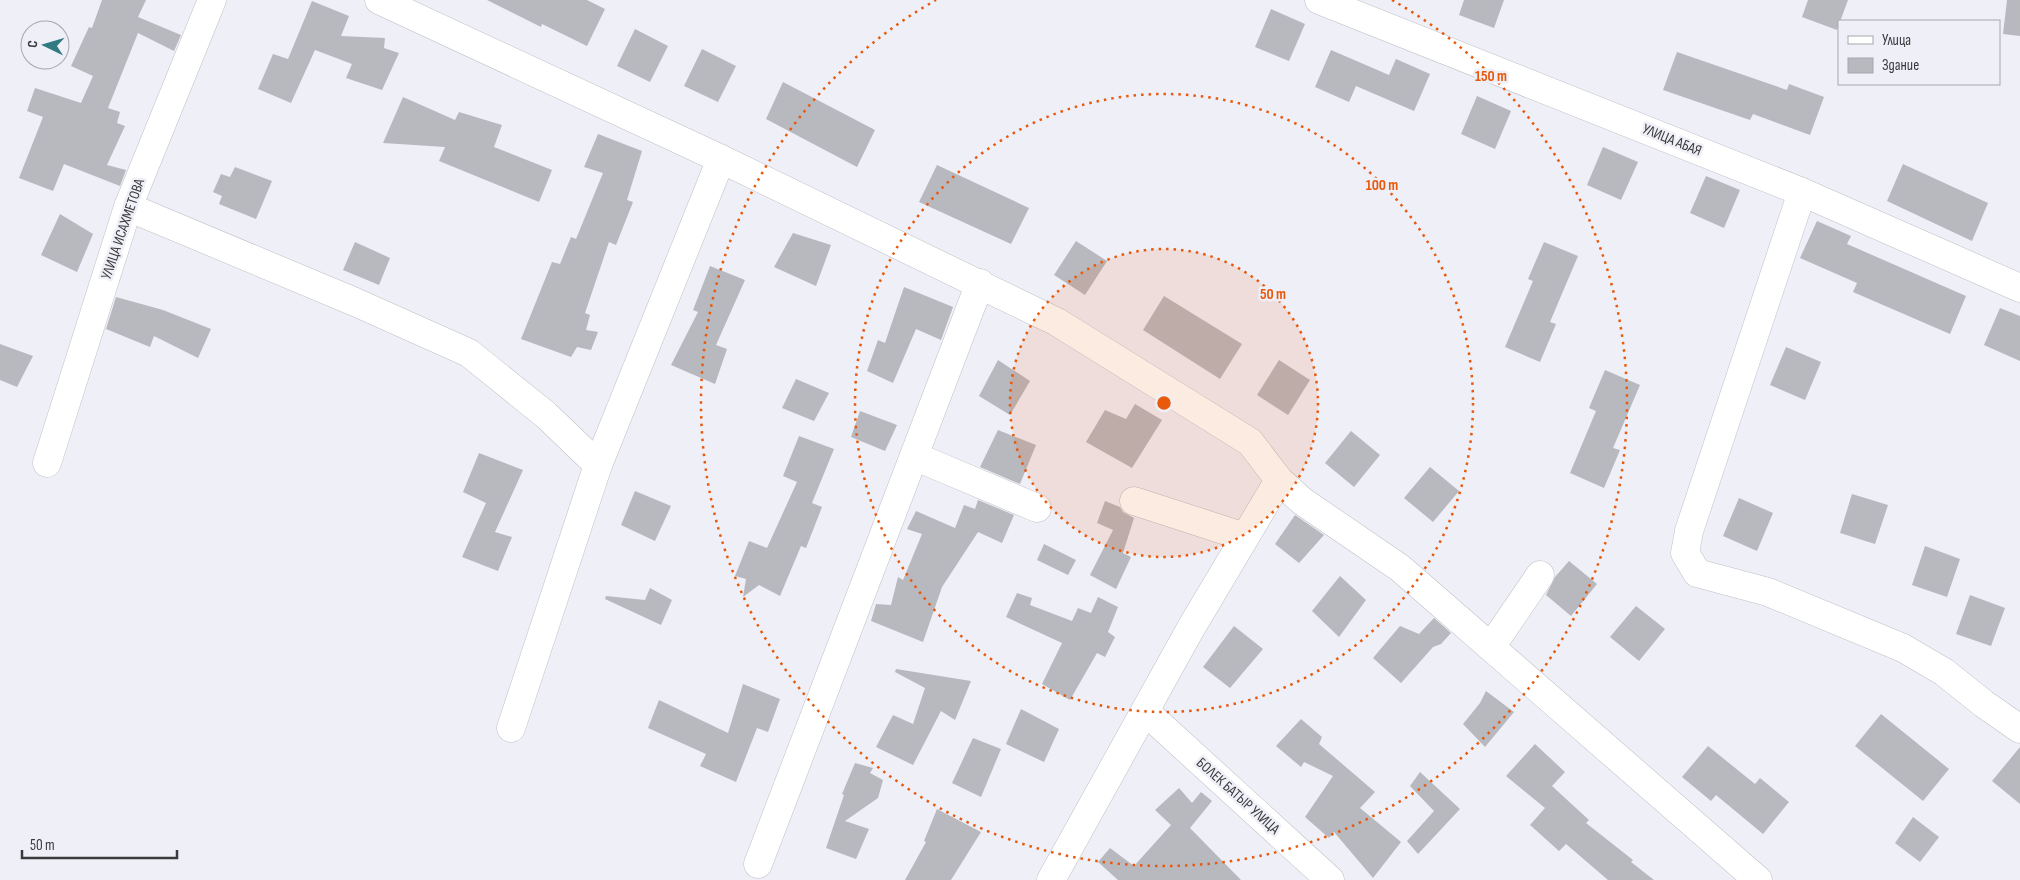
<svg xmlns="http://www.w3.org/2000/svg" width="2020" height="880" font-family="'Sofia Sans Condensed',sans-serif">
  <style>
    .building { fill: #b8b8bf }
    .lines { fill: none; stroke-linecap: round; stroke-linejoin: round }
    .minor-casing { stroke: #bfbfc7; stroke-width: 29 }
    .minor { stroke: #fff; stroke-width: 28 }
    .ring { fill: none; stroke: #e8590c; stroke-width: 2.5; stroke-dasharray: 2.5 5 }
    .labels { text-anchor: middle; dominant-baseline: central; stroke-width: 5; stroke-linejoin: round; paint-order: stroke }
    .street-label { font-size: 15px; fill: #3a3a3d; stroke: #efeff7 }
    .centre { fill: #e8590c; stroke: #efeff7; stroke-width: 2.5 }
    .ring-label { font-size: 15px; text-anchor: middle; font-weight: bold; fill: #e8590c; stroke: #efeff7; stroke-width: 5; stroke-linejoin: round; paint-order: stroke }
  </style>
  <rect width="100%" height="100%" fill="#efeff7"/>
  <g class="building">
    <polygon points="102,0 146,0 138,17 181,35 174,51 138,33 108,108 120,112 117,123 125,126 107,165 126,170 120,186 64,164 53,191 19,178 43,117 27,111 35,88 81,103 93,76 71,66 89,27 92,28"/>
    <polygon points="487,0 587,0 605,9 587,46 542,24 541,27"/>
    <polygon points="1464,0 1504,0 1494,28 1459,15"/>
    <polygon points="1808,0 1848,0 1837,30 1802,17"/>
    <polygon points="2007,0 2020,0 2020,36 2003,34"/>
    <polygon points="312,1 349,16 341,36 385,38 384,48 399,53 382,90 346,78 352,64 315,50 291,103 258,89 273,54 288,59"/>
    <polygon points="1271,9 1305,24 1289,61 1255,47"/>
    <polygon points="635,29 668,46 650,82 617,66"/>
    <polygon points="702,49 736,66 718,102 684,86"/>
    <polygon points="1331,50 1389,75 1396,59 1430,74 1414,111 1356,86 1349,102 1315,87"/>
    <polygon points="1677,52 1787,90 1789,84 1824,97 1810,135 1753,114 1750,120 1663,90"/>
    <polygon points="783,82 875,130 857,167 766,119"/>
    <polygon points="1477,96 1511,111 1495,149 1461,134"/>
    <polygon points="403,97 455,120 459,112 502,125 494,147 552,170 539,202 439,161 445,147 383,143"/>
    <polygon points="598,134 642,151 627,200 633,202 616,245 609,242 585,313 590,315 586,330 598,332 591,350 577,347 571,357 521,339 552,262 560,264 571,237 576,239 603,173 584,167"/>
    <polygon points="1603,147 1638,162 1621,200 1587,185"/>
    <polygon points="1903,164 1988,203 1972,241 1887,201"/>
    <polygon points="937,165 1029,208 1011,244 919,202"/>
    <polygon points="235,167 272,181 256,219 219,204 222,196 213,192 221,174 230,177"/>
    <polygon points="1706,176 1740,190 1724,228 1690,213"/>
    <polygon points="60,214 93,234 77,272 41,255"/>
    <polygon points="1817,221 1851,236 1847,244 1966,296 1950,334 1853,292 1857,283 1800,258"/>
    <polygon points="793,233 831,245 816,286 774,267"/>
    <polygon points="1076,241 1107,261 1085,295 1054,275"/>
    <polygon points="355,242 390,258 379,285 343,270"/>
    <polygon points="1544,242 1578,256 1550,322 1556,324 1540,362 1505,347 1533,281 1528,279"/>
    <polygon points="710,266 745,280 716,345 727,349 715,384 671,365 698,312 693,310"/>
    <polygon points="904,287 953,307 941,340 916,329 893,383 867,371 878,340 885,343"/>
    <polygon points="1164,296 1242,344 1220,379 1143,330"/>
    <polygon points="116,297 163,310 211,329 198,358 154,336 150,347 106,329"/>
    <polygon points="2000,308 2020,316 2020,361 1984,345"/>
    <polygon points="0,344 33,356 17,387 0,380"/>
    <polygon points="1786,347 1821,362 1805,400 1770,385"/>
    <polygon points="998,360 1030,381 1010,415 979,396"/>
    <polygon points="1279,360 1310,380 1288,415 1257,395"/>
    <polygon points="1605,370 1640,385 1613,448 1620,450 1604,488 1570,473 1596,411 1589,408"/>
    <polygon points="796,379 829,393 814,421 782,408"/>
    <polygon points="1135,404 1162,420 1132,468 1086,442 1105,410 1126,419"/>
    <polygon points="860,411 897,425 885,451 851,437"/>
    <polygon points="998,430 1036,445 1020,484 980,467"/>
    <polygon points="1351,431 1380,455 1354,487 1325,463"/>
    <polygon points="799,436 834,449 812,503 822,507 806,548 801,546 780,596 759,585 743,597 746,579 735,576 749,541 767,548 797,482 783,476"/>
    <polygon points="479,453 523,470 495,532 512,537 498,571 462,557 486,503 463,492"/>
    <polygon points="1430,467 1459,491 1433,522 1404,498"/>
    <polygon points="635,491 671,506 655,541 621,525"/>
    <polygon points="1852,494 1888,505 1875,544 1840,533"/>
    <polygon points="1739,498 1773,513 1757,551 1723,536"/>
    <polygon points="978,500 1014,515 1002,543 978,532 942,587 923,642 871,621 876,604 891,605 898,577 903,580 922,534 907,529 916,511 955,528 964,505 975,509"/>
    <polygon points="1105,501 1120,507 1123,512 1134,518 1123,553 1131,557 1116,589 1090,575 1113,530 1097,523"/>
    <polygon points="1295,515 1324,535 1299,563 1275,544"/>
    <polygon points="1044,544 1076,560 1068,575 1037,560"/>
    <polygon points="1925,546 1960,559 1947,597 1912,585"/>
    <polygon points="1569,561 1597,584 1571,616 1546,595 1555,577"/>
    <polygon points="1340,576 1366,600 1339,637 1312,611"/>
    <polygon points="650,588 672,600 661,625 605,599 606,596 645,600"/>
    <polygon points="1017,593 1032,598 1030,605 1072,621 1078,608 1091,613 1098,597 1118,607 1108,632 1115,637 1105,657 1097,653 1070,700 1042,684 1062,643 1006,617"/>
    <polygon points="1970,595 2005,608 1991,646 1956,634"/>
    <polygon points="1636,606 1665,629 1639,661 1610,637"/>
    <polygon points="1434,618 1451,633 1441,644 1433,647 1401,683 1373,658 1400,626 1419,634"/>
    <polygon points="1234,626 1263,649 1230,688 1203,667"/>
    <polygon points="896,669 971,681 955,720 941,711 913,765 876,747 893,715 913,724 925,688 895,672"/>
    <polygon points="743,684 780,699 768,732 757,728 736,782 700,766 706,754 648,728 659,700 728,733"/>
    <polygon points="1486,691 1514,712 1485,747 1463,724 1480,703"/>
    <polygon points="1021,709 1059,729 1044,762 1006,744"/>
    <polygon points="1881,714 1949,769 1923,801 1855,746"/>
    <polygon points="1301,719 1322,737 1319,744 1375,792 1360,808 1401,842 1373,878 1334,832 1329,838 1305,817 1333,776 1304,762 1301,767 1276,746"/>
    <polygon points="973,738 1001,749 981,797 952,783"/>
    <polygon points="1535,744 1565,772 1552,786 1589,820 1586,823 1633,860 1631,862 1654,880 1608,880 1566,844 1559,851 1530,825 1545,808 1506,776"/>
    <polygon points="1708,746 1755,784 1760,778 1789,802 1763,834 1716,795 1711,801 1682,777"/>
    <polygon points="2020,747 2020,804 1992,781"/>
    <polygon points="855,763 873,768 870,773 883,780 878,798 845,821 869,829 856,859 826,848 844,795 842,794"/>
    <polygon points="1420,772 1460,809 1418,854 1407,841 1434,811 1410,786"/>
    <polygon points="1179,788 1192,803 1201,792 1212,801 1190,828 1241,880 1118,880 1098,862 1110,848 1134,866 1171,825 1155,810"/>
    <polygon points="937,809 981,832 951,880 905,880 926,842 924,841"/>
    <polygon points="1913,817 1939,837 1920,862 1895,843"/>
  </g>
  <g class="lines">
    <defs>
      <g id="minor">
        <polyline points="379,0 721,159 1057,322 1250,442 1279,480 1302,501 1400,568 1758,880"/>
        <polyline points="1319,0 1802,192 2020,288"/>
        <polyline points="1802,192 1689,531 1685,553 1697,573 1768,592 1903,648 1944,672 1984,704 2020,729"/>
        <polyline points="128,207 355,302 469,353 546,415 598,465"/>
        <polyline points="914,456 1037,508"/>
        <polyline points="47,463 128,207 212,0"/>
        <polyline points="1134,501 1245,537"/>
        <polyline points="1491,647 1540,575"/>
        <polyline points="1146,712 1330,880"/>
        <polyline points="511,728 598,465 721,159"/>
        <polyline points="758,864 980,283"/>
        <polyline points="1051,880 1191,628 1279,480"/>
      </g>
    </defs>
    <use href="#minor" class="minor-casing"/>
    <use href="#minor" class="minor"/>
  </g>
  <circle cx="1164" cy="403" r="154" fill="#e8590c" fill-opacity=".12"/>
  <g class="ring">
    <circle cx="1164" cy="403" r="154"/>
    <circle cx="1164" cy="403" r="309"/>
    <path d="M1392 0A463 463 0 1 1 936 0"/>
  </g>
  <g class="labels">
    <g class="street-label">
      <text transform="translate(1672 140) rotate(22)">УЛИЦА АБАЯ</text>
      <text transform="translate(123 229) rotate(-71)">УЛИЦА ИСАХМЕТОВА</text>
      <text transform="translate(1238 796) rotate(42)">БОЛЕК БАТЫР УЛИЦА</text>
    </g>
  </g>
  <circle cx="1164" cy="403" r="8" class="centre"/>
  <g class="ring-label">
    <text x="1491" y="81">150 m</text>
    <text x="1382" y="190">100 m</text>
    <text x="1273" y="299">50 m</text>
  </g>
  <rect x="1838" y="20" width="162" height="65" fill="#efeff7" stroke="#a7a7ad"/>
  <rect x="1848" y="36" width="25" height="8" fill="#ffffff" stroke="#a7a7ad"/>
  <text x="1882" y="45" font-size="15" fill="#3a3a3d">Улица</text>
  <rect x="1848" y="58" width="25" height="15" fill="#b8b8bf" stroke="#a7a7ad"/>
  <text x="1882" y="70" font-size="15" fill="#3a3a3d">Здание</text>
  <g transform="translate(45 45) rotate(275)"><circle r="24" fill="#efeff7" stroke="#a7a7ad"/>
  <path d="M0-4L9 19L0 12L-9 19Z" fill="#327a81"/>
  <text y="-8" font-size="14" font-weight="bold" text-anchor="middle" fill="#3a3a3d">С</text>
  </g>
  <path d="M22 850v8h155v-8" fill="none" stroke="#3a3a3d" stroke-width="2.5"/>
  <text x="30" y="850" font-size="15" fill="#3a3a3d" stroke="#efeff7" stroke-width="4" paint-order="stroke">50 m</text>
</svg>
